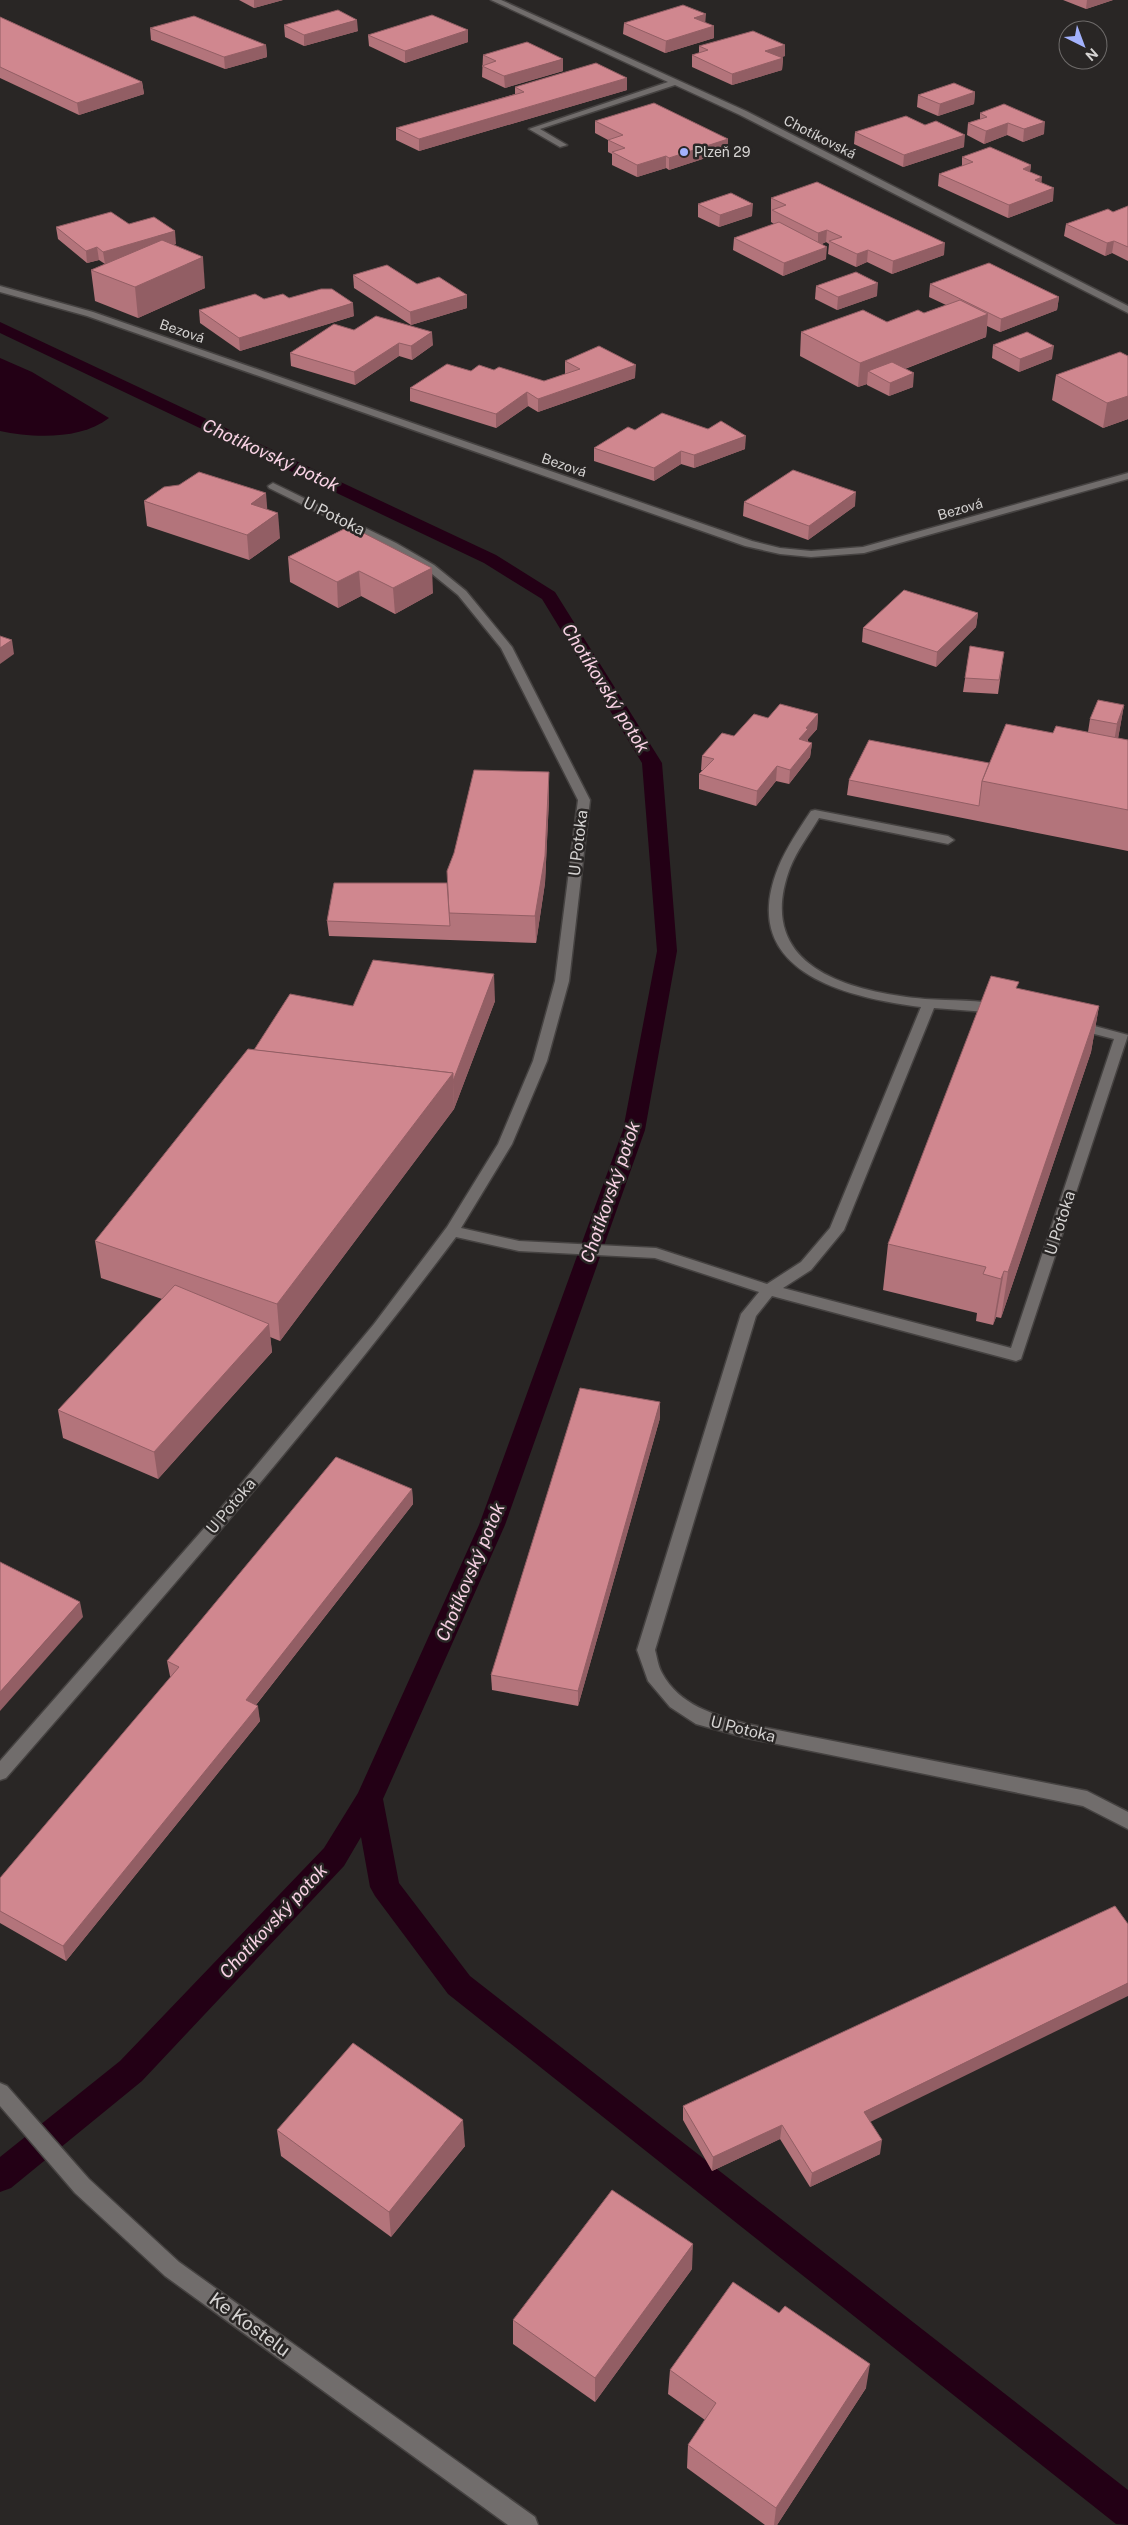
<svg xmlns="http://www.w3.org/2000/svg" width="1128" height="2525" font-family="'Public Sans',sans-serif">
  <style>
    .water { fill: #230015 }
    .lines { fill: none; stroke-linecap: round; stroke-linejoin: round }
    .stream { fill: #230015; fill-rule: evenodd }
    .minor-casing { stroke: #454241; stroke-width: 3 }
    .minor { fill: #716d6c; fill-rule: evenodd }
    .wall { fill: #b3747b }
    .shaded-wall { fill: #925e64 }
    .building { fill: #d0878f; stroke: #925e64 }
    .poi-dot { fill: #a3b2fd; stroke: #292625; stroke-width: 2 }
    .labels { text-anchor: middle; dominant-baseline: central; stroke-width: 5; stroke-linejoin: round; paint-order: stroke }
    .far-street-label { font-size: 14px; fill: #d5d3d2; stroke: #292625 }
    .far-poi-label { font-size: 14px; fill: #d5d3d2; stroke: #292625; text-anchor: start }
    .street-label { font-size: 16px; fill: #d5d3d2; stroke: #292625 }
    .water-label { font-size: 18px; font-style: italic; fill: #f8d2e4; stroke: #292625 }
    .near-street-label { font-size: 19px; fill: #d5d3d2; stroke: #292625 }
  </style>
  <rect width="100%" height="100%" fill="#292625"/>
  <path class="water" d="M0,358l32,14 77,46c-28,22 -76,20 -109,13z"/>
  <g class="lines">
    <polygon class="stream" points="0,322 496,555 555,592 662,763 677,951 645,1130 505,1525 383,1799 399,1883 470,1976 1128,2490 1128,2525 1116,2524 448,1994 375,1896 370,1887 361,1837 344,1866 142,2081 11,2188 0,2192 0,2157 120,2061 324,1848 358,1793 479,1525 623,1130 657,951 642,763 542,599 484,563 0,333"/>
    <defs>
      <g id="minor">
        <polygon points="491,0 501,0 746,111 1128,306 1128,313 740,115 675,85 540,129 567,145 560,147 529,129 668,82"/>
        <polygon points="0,286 93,312 752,541 780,548 811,551 863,547 1128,473 1128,479 864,553 811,557 780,554 745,546 87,316 0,292"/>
        <path d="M273,483l123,60 38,22 32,26 46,56 78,153 -21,181 -22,80 -35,83 -51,84 58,13 137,7 111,36 34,-22 29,-34 91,-221c-78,-10 -184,-36 -143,-139 8,-20 21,-39 33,-57l4,-1 133,26 6,4 -6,4 -129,-26c-10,17 -22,32 -29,50 -37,99 59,124 135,131 27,2 54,0 80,7l2,3 -7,4 -66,-5 -90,222 -33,40 -28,18 228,60 103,-309 -43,-11 -2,-3 7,-4 52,14 -107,324 -5,2 -244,-65 -16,20 -101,334c2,7 3,16 7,23 17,32 52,42 85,51l340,67 41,21v17l-45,-23 -336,-68 -51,-14 -26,-17 -22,-26 -11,-31 104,-336 18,-22 -104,-34 -136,-7 -63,-14c-141,188 -296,364 -450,541l-6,2v-19l207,-236 167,-201 73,-97 51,-83 35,-83 22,-80 23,-181 -77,-152 -43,-53 -32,-26 -38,-22 -119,-59 -1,-2z"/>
        <polygon points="0,2083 7,2086 89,2179 179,2262 535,2517 538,2525 508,2525 165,2276 75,2193 0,2106"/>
      </g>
    </defs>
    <use href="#minor" class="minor-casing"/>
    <use href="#minor" class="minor"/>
  </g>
  <g class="wall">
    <polygon points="239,0 283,0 254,8"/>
    <polygon points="1063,0 1113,0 1086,9"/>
    <polygon points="0,17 142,82 144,94 79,115 0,78"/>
    <polygon points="624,23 705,23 714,26 714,38 665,53 623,34"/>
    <polygon points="284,25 358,31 304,46 285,37"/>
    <polygon points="150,28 266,45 267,57 225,69 151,40"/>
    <polygon points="468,30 468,42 405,63 369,46 368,35"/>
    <polygon points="785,45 785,56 781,57 783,58 782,70 732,85 692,67 692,55 699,53 699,46"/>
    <polygon points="483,55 563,71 505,88 482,77"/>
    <polygon points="627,78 627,90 419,151 396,140 396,128 515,94 515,87"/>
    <polygon points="975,92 974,104 938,116 917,107 918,95"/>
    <polygon points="980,113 1044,134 1023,142 1007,135 984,144 967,135 968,123 980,119"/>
    <polygon points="595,121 728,139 727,151 669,170 666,168 637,177 612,165 612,154 608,152 608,140 595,133"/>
    <polygon points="855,132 964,147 903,167 854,144"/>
    <polygon points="962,157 1031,165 1030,172 1042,183 1053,201 1008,218 938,186 939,174 962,166"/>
    <polygon points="771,198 944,255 892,274 867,262 856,267 828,254 829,244 826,242 822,244 826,259 783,276 733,250 734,238 774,224 771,222"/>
    <polygon points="698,204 752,216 719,227 698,217"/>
    <polygon points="1128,206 1128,261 1112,253 1105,256 1064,236 1066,224 1113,212"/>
    <polygon points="129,224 176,244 173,245 205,288 138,318 95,301 91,270 105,264 99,260 87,263 58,239 56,227"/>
    <polygon points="353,275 417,284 467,308 411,325 354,288"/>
    <polygon points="930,284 1059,297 1057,310 1000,332 987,326 986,337 905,369 913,387 889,396 867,385 867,384 858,387 800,356 801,332 887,322 924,313 946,305 929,297"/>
    <polygon points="816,286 877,296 837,310 815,299"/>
    <polygon points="289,298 354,316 240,351 200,323 199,310 264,299"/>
    <polygon points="354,330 433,345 412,360 399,356 355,385 291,366 290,353"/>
    <polygon points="993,345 1052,359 1019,372 992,358"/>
    <polygon points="1128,356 1128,419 1103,428 1052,400 1056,375"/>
    <polygon points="565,361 635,378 538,412 528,406 496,428 410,401 410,388 471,371 494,370 544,381 565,374"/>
    <polygon points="635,430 745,449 694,468 681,464 654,481 594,461 594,448"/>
    <polygon points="144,501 280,538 249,560 147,526"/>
    <polygon points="744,502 855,506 808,540 743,516"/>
    <polygon points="350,526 433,593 395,614 361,596 338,608 290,582 288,557"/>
    <polygon points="978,613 976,627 936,667 862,642 863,628"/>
    <polygon points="970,646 1004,652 998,694 963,692"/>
    <polygon points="1124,705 1118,738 1128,740 1128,851 847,795 849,780 989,763 1053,733 1088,732 1090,719"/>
    <polygon points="818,714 817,729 808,739 808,742 812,743 810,757 789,784 776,781 756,806 699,789 699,774 703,771 701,770 702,756 734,736 768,718"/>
    <polygon points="549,799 545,883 536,943 329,936 327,921 447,883"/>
    <polygon points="1018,989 1099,1006 1091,1052 1001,1318 996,1317 993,1325 976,1321 977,1313 883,1290 888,1244"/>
    <polygon points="495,1001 454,1109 280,1341 270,1337 272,1352 158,1479 63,1438 58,1410 162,1299 101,1278 95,1241 254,1050 353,1006"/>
    <polygon points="660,1418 578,1706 492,1690 491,1675"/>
    <polygon points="412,1489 413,1504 256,1705 260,1721 66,1961 0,1923 0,1878 171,1677 170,1676 167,1661"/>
    <polygon points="683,2106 870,2122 880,2154 810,2187 780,2139 712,2171 683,2120"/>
    <polygon points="277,2130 465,2146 391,2237 281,2156"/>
    <polygon points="692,2269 595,2402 513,2344 513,2320"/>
    <polygon points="670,2370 866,2388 777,2525 765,2525 687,2468 688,2445 705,2420 668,2394"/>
  </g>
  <g class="shaded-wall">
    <polygon points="254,0 283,0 254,8"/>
    <polygon points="1087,0 1113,0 1086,9"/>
    <polygon points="706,14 705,26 694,18"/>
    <polygon points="357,20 358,31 304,46 304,35"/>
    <polygon points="714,26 714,38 665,53 666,41"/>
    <polygon points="468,30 468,42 405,63 405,51"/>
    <polygon points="266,45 267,57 225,69 224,57"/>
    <polygon points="785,45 785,56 765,62 765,51"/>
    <polygon points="783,58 782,70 732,85 732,74"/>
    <polygon points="563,59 563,71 505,88 504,76"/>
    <polygon points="627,78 627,90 419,151 419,139"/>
    <polygon points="142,82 144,94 79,115 77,103"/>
    <polygon points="975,92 974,104 938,116 940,104"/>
    <polygon points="1045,122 1044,134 1023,142 1024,129"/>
    <polygon points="1008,123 1007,135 984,144 986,131"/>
    <polygon points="965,135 964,147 903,167 904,155"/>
    <polygon points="728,139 727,151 669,170 669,158"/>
    <polygon points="666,156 666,168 637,177 637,165"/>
    <polygon points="1031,165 1029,178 1023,169"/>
    <polygon points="1042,177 1041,189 1035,180"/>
    <polygon points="1054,188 1053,201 1008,218 1009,205"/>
    <polygon points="753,204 752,216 719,227 720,215"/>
    <polygon points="827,230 826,242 818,245 818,233"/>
    <polygon points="175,231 176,244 105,264 103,252"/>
    <polygon points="1114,241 1112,253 1105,256 1107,243"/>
    <polygon points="945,243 944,255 892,274 893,261"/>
    <polygon points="97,247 99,260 87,263 86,251"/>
    <polygon points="827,247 826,259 783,276 784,263"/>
    <polygon points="868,250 867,262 856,267 857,254"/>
    <polygon points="203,257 205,288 138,318 135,287"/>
    <polygon points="878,283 877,296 837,310 838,297"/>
    <polygon points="467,295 467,308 411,325 410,312"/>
    <polygon points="1059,297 1057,310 1000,332 1001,319"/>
    <polygon points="353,303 354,316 240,351 239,338"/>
    <polygon points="988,314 986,337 881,378 868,371 867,384 858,387 860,363"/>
    <polygon points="432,332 433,345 412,360 411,346"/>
    <polygon points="399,343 399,356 355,385 354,372"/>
    <polygon points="1054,346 1052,359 1019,372 1020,359"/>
    <polygon points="636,365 635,378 538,412 538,399"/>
    <polygon points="914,373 913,387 889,396 890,383"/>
    <polygon points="527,392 528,406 496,428 496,414"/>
    <polygon points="1128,396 1128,419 1103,428 1107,403"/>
    <polygon points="746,436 745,449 694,468 694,455"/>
    <polygon points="681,451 681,464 654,481 654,468"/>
    <polygon points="856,492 855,506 808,540 809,526"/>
    <polygon points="266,493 268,518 251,504"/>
    <polygon points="278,513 280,538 249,560 247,535"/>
    <polygon points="432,568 433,593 395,614 393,588"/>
    <polygon points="359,571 361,596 338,608 337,582"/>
    <polygon points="978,613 976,627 936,667 937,652"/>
    <polygon points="12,640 14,654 0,664 0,648"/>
    <polygon points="1124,705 1118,739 1111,759 1117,724"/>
    <polygon points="818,714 817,729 808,739 807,744 799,739 806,728"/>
    <polygon points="812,743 810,757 789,784 790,770"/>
    <polygon points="777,766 776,781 756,806 757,791"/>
    <polygon points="549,772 549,799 545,883 536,943 535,916"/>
    <polygon points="494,974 495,1001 454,1109 453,1081"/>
    <polygon points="1099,1006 1091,1052 1001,1318 1008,1272"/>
    <polygon points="453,1073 454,1109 280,1341 277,1304"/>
    <polygon points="1004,1271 996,1317 993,1325 1001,1279"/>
    <polygon points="269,1324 272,1352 158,1479 154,1452"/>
    <polygon points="660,1402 660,1418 578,1706 578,1691"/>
    <polygon points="412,1489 413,1504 248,1715 246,1700"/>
    <polygon points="80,1602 83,1617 0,1711 0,1692"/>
    <polygon points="258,1706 260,1721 66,1961 63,1946"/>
    <polygon points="1128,1983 1128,1996 862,2126 864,2112"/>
    <polygon points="463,2120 465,2146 391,2237 389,2212"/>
    <polygon points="782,2125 780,2139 712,2171 713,2157"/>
    <polygon points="882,2140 880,2154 810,2187 812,2173"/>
    <polygon points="693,2244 692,2269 595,2402 595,2378"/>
    <polygon points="870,2364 866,2388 777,2525 774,2525 776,2508"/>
  </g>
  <g class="building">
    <polygon points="683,5 706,14 694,18 714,26 666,41 624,23"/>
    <polygon points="338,10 357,20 304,35 284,25"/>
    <polygon points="432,15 468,30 405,51 368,35"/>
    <polygon points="194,16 266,45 224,57 150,28"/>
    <polygon points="0,17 142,82 77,103 0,67"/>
    <polygon points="753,31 785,45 765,51 783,58 732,74 692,55 708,50 699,46"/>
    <polygon points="527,42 563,59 504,76 482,66 496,61 483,55"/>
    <polygon points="596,63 627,78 419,139 396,128 524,92 515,87"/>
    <polygon points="954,83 975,92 940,104 918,95"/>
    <polygon points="654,103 728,139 669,158 666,156 637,165 612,152 625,148 608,140 623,135 595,121"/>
    <polygon points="1004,104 1045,122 1024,129 1008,123 986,131 968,123 987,117 980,113"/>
    <polygon points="906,116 925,125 936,121 965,135 904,155 855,132"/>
    <polygon points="990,147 1031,165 1023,169 1042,177 1035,180 1054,188 1009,205 939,174 973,162 962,157"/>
    <polygon points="817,182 945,243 893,261 868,250 857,254 829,241 842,237 827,230 818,233 772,210 786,205 771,198"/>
    <polygon points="731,193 753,204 720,215 698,204"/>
    <polygon points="1128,206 1128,247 1114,241 1107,243 1066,224 1108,209 1113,212"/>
    <polygon points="111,212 129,224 154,217 175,231 103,252 97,247 86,251 56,227"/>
    <polygon points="779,222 827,247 784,263 734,238"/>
    <polygon points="162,240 203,257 135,287 91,270"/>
    <polygon points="989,263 1059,297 1001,319 930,284"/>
    <polygon points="387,265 417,284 439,277 467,295 410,312 353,275"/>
    <polygon points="856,272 878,283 838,297 816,286"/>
    <polygon points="321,289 332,289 353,303 239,338 199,310 255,294 264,299 283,294 289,298"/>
    <polygon points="960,300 988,314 860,363 801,332 863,310 887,322 918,310 924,313"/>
    <polygon points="376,316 432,332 411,346 399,343 354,372 290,353 334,324 354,330"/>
    <polygon points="1027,332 1054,346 1020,359 993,345"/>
    <polygon points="599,346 636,365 538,399 527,392 496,414 410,388 447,364 471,371 479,365 494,370 499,367 544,381 580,369 565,361"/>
    <polygon points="1120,352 1128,356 1128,396 1107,403 1056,375"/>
    <polygon points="892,362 914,373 890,383 868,371"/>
    <polygon points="662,413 708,429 721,421 746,436 694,455 681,451 654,468 594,448 628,427 635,430"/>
    <polygon points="793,470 856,492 809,526 744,502"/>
    <polygon points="199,472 266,493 251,504 278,513 247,535 144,501 164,487 179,485"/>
    <polygon points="350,526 432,568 393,588 359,571 337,582 288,557"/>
    <polygon points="904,590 978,613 937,652 863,628"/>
    <polygon points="0,636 12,640 0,648"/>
    <polygon points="970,646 1004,652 999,680 965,678"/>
    <polygon points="1098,700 1124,705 1117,724 1090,719"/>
    <polygon points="780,704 818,714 806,728 808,729 799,739 812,743 790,770 777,766 757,791 699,774 714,759 702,756 722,733 734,736 754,714 768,718"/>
    <polygon points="1006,724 1053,733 1056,726 1128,740 1128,810 982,781"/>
    <polygon points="869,740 989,763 982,781 979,806 849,780"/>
    <polygon points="474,770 549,772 545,856 535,916 449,913 447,871 454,853"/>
    <polygon points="334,883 447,883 450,926 327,921"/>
    <polygon points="373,960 494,974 453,1081 453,1073 254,1050 290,994 353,1006"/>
    <polygon points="991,976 1019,982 1016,988 1099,1006 1008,1272 1004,1271 1001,1279 983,1274 986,1267 888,1244"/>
    <polygon points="248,1049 453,1073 277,1304 95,1241"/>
    <polygon points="175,1285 269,1324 154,1452 58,1410"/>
    <polygon points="580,1388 660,1402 578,1691 491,1675"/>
    <polygon points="336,1457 412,1489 246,1700 258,1706 63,1946 0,1911 0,1878 179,1667 167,1661"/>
    <polygon points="0,1562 80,1602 0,1692"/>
    <polygon points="1115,1906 1128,1924 1128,1983 864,2112 882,2140 812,2173 782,2125 713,2157 683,2106"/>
    <polygon points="353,2043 463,2120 389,2212 277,2130"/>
    <polygon points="612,2190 693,2244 595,2378 513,2320"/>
    <polygon points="733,2282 779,2313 785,2306 870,2364 776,2508 688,2445 716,2403 670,2370"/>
  </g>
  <circle class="poi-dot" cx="684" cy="152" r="5"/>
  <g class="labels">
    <g class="far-street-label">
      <text transform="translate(820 137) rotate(27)">Chotíkovská</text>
      <text transform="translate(182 331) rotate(19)">Bezová</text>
      <text transform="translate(564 465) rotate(19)">Bezová</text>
      <text transform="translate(960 509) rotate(-16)">Bezová</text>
    </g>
    <g class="far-poi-label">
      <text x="694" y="152">Plzeň 29</text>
    </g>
    <g class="street-label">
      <text transform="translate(334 516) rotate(26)">U Potoka</text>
      <text transform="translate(578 843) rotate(-83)">U Potoka</text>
      <text transform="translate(1060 1223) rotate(-72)">U Potoka</text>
      <text transform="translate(231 1506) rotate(-50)">U Potoka</text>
      <text transform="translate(743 1729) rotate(14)">U Potoka</text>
    </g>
    <g class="water-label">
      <text transform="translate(271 455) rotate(25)">Chotíkovský potok</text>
      <text transform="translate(606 688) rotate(58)">Chotíkovský potok</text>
      <text transform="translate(610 1192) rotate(-71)">Chotíkovský potok</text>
      <text transform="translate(470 1572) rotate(-67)">Chotíkovský potok</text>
      <text transform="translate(273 1921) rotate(-47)">Chotíkovský potok</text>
    </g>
    <g class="near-street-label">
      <text transform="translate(250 2324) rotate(36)">Ke Kostelu</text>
    </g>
  </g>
  <g transform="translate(1083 45) rotate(138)"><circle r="24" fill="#292625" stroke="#6e6b6a"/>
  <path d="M0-4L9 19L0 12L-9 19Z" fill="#a3b2fd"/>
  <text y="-8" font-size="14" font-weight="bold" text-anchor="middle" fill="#d5d3d2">N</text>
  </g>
</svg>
